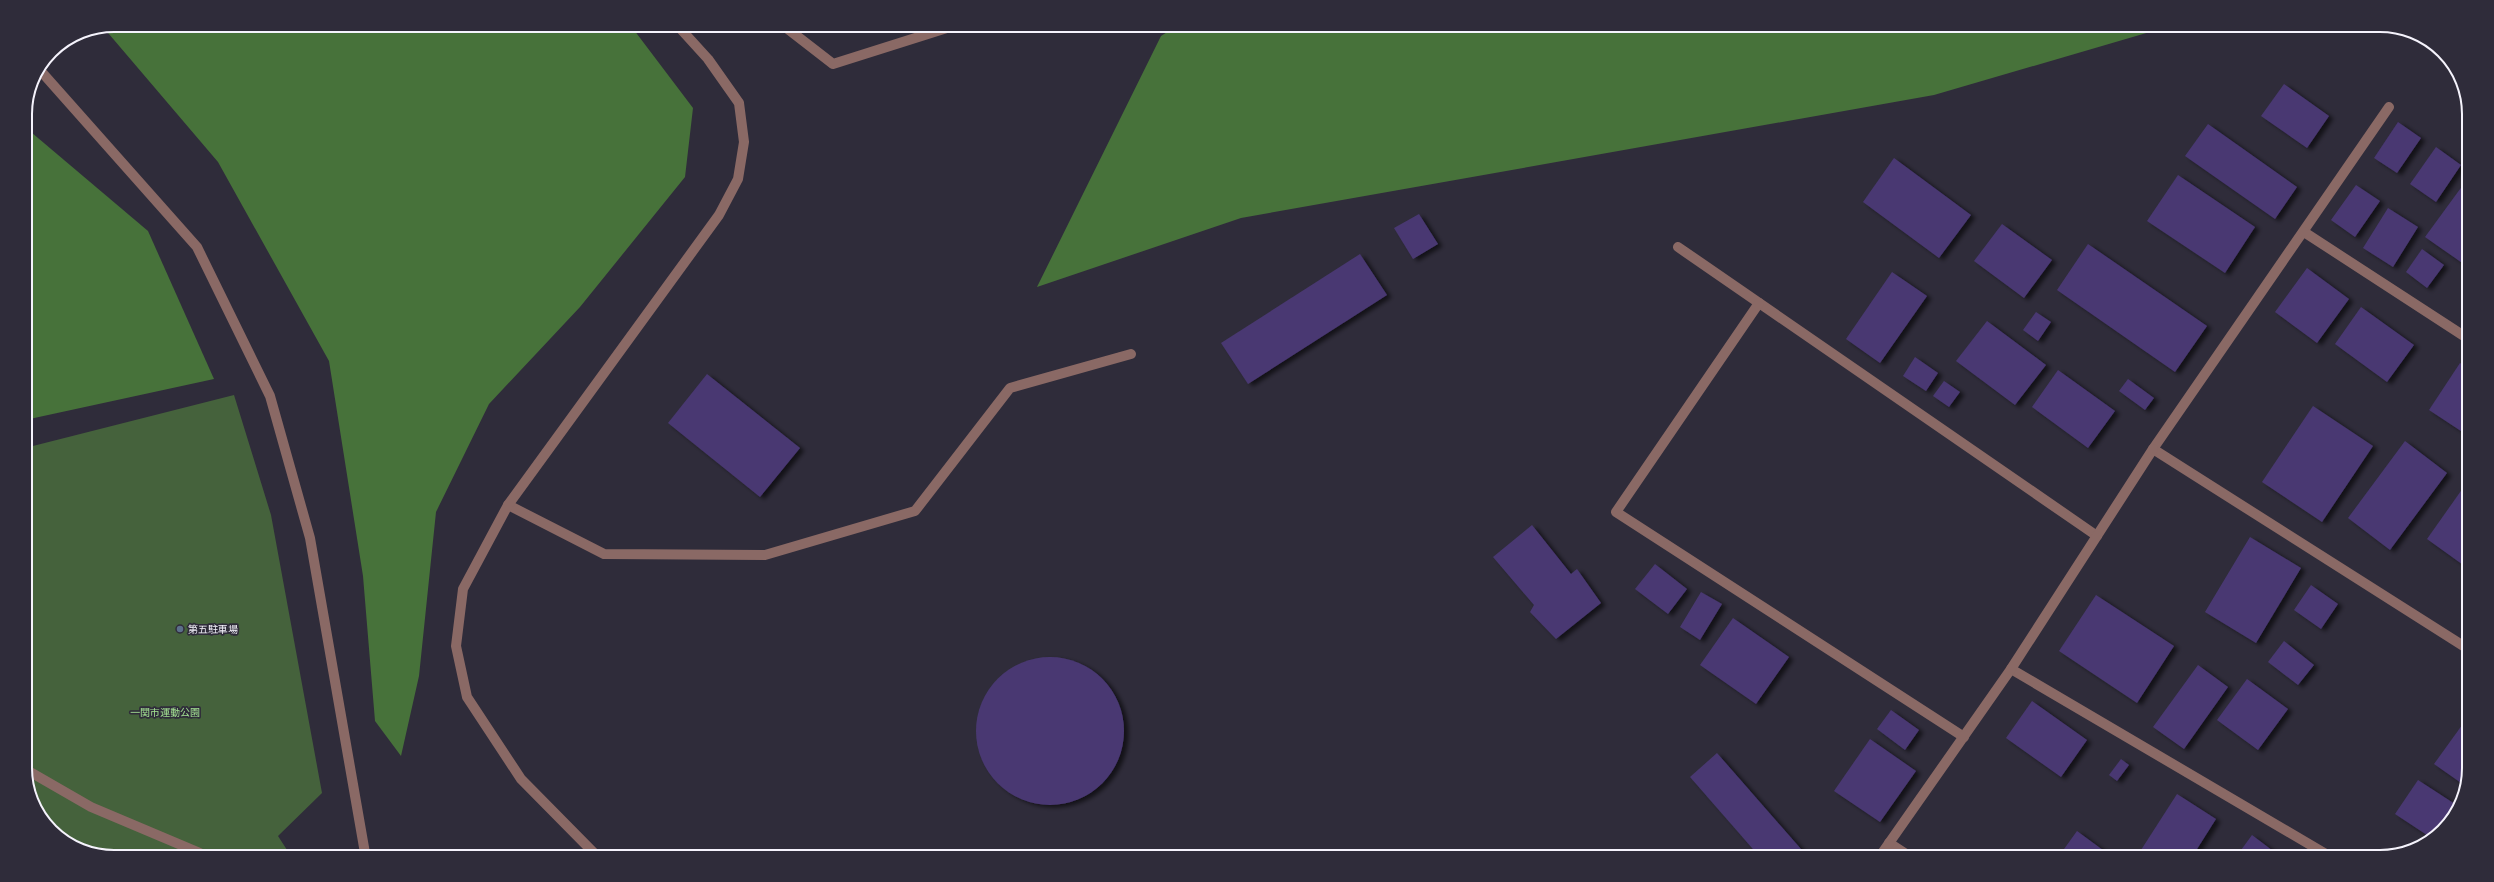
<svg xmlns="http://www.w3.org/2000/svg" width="2494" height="882" font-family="'PT Sans Narrow','Noto Sans JP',sans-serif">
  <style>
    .green { fill: #45623c }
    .forest { fill: #47723a }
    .building { fill: #493872; filter: url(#shadow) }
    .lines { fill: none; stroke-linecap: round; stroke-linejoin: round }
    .minor { stroke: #8a6965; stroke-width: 10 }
    .service-dot { fill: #5c6f8a; stroke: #2f2c3a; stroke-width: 1.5 }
    .labels { text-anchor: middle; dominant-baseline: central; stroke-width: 3.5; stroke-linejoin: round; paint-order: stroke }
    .poi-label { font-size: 10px; fill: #f5f3fc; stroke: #2f2c3a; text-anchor: start }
    .park-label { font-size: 10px; fill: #a4e392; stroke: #2f2c3a }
    .rim { fill: none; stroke: #f5f3fc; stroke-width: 2 }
  </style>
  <defs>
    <filter id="shadow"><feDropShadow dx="4.5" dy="2.5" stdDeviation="2" flood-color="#0009"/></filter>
  </defs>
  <rect width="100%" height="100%" fill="#2f2c3a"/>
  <polygon class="green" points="234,395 271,515 322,793 278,836 289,853 85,852 43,822 25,774 25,448"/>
  <g class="forest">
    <polygon points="114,25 631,26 693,108 685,177 580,307 489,404 436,512 419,676 401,756 375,721 363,576 329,361 218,162 103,27"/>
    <polygon points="1175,27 2160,29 1934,95 1241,218 1037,287 1161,36"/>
    <polygon points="25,127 148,231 214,379 25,420"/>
  </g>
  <g class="building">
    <polygon points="2284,84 2329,116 2307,148 2261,116"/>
    <polygon points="2398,122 2421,138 2397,173 2374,158"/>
    <polygon points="2208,124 2297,187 2275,219 2185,156"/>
    <polygon points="2436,147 2461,165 2436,202 2410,184"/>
    <polygon points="1894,158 1971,215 1939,258 1863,202"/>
    <polygon points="2178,175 2255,227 2225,273 2147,221"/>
    <polygon points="2356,185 2380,201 2355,237 2331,220"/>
    <polygon points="2463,185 2468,188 2468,267 2425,237"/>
    <polygon points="2388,208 2418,227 2393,267 2363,248"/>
    <polygon points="1419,214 1438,244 1413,259 1394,228"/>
    <polygon points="2002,224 2052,260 2024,298 1974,261"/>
    <polygon points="2088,244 2207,326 2175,372 2057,290"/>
    <polygon points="2422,249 2444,265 2427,288 2406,272"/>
    <polygon points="1360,254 1387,295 1248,384 1221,343"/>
    <polygon points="2307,268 2349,299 2317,343 2275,312"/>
    <polygon points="1892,272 1927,296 1880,363 1846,339"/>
    <polygon points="2361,307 2414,345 2387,382 2335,344"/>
    <polygon points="2036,312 2051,322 2038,341 2023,330"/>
    <polygon points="1987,321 2046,365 2015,405 1956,361"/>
    <polygon points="1915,357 1938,373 1926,391 1903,376"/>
    <polygon points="2460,363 2467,368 2467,435 2429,410"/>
    <polygon points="2058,370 2115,411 2088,448 2032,407"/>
    <polygon points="707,374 800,448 760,497 668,423"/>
    <polygon points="2128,379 2154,398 2145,410 2119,391"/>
    <polygon points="1944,381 1960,392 1949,407 1933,396"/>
    <polygon points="2313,406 2373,446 2322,522 2262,482"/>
    <polygon points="2405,441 2447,473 2390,550 2348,518"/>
    <polygon points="2463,488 2466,491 2466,567 2427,539"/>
    <polygon points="1532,525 1571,574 1577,569 1601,603 1556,639 1530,612 1534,605 1493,557"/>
    <polygon points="2250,537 2301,568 2256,643 2205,612"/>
    <polygon points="1655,564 1687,589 1668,614 1635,589"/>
    <polygon points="2311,585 2338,604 2321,629 2294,610"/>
    <polygon points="1701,592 1722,604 1700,640 1680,627"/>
    <polygon points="2096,595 2174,646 2137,703 2059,651"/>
    <polygon points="1733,618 1789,657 1756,704 1700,665"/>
    <polygon points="2284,641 2314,665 2298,685 2268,662"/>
    <circle cx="1050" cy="731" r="74"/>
    <polygon points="2198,665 2228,687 2184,749 2153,727"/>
    <polygon points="2247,679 2288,709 2258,750 2217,720"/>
    <polygon points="2032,701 2087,740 2061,777 2006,738"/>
    <polygon points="1891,710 1919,730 1905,750 1877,729"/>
    <polygon points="2465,721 2465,749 2464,785 2434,764"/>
    <polygon points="1870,739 1916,771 1880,822 1834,791"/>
    <polygon points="1717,753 1801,849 1793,856 1759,856 1690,777"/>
    <polygon points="2121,759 2129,765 2117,781 2109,775"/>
    <polygon points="2418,780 2458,806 2433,839 2395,814"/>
    <polygon points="2177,794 2216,819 2192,857 2150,857 2141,850"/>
    <polygon points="2077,831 2111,856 2059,856"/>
    <polygon points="2252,835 2281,857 2236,857"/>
  </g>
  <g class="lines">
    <g class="minor">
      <polyline points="784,26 833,64 950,27"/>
      <polyline points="39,69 197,247 270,396 310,538 365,853"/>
      <polyline points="2389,107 2153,449 2465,647"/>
      <polyline points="2304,232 2467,338"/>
      <polyline points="1678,247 2097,536"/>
      <polyline points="1759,303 1616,512 1964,737"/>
      <polyline points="508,505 604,554 765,555 915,511 1010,388 1131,354"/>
      <polyline points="2011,669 2331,857"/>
      <polyline points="25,769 91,807 200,853"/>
      <polyline points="1889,843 1909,856"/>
      <polyline points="594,853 521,779 467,697 456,646 463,589 508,505 719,215 738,179 744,142 739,103 708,59 678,26"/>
      <polyline points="1880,856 2011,669 2153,449"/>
    </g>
  </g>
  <circle class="service-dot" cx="180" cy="629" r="4"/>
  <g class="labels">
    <g class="poi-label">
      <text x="188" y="629">第五駐車場</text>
    </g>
    <g class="park-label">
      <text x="165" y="712">一関市運動公園</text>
    </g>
  </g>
  <path d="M0 0H2494V882H0ZM114 32H2380A82 82 0 0 1 2462 114V768A82 82 0 0 1 2380 850H114A82 82 0 0 1 32 768V114A82 82 0 0 1 114 32Z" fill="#2f2c3a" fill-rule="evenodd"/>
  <path class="rim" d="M114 32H2380A82 82 0 0 1 2462 114V768A82 82 0 0 1 2380 850H114A82 82 0 0 1 32 768V114A82 82 0 0 1 114 32Z"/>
</svg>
